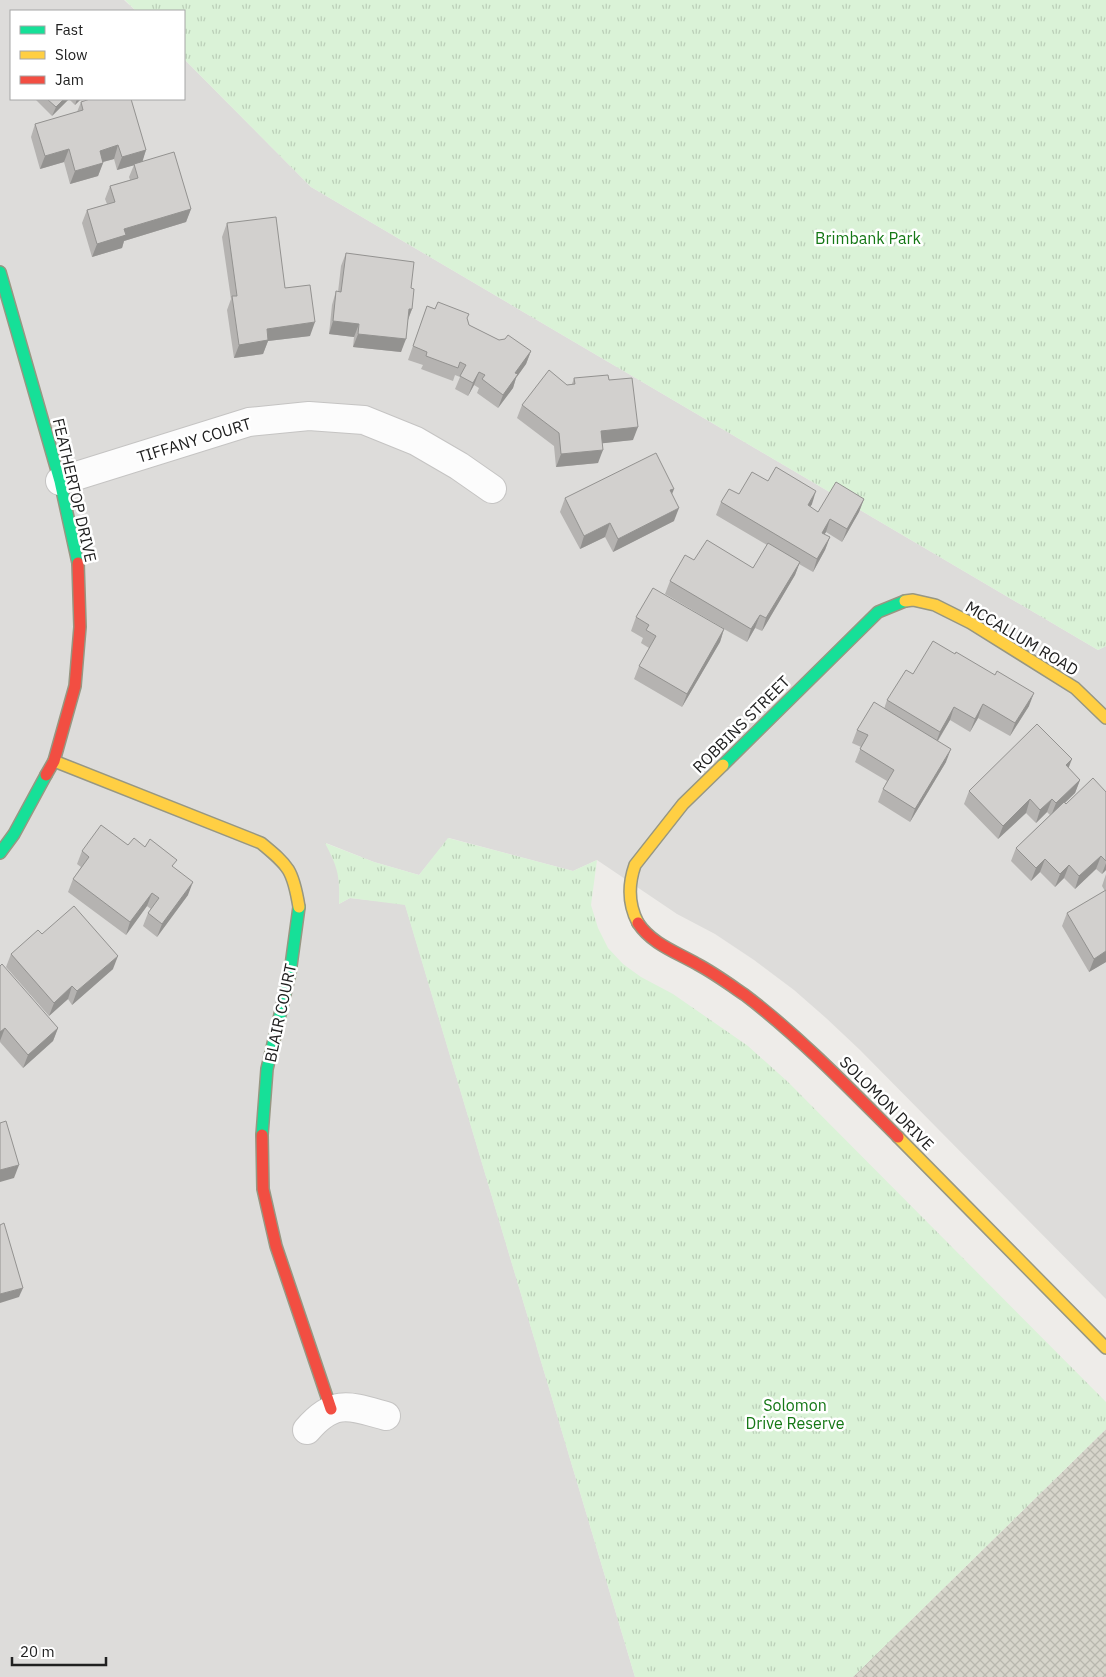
<svg xmlns="http://www.w3.org/2000/svg" width="1106" height="1677" font-family="'IBM Plex Sans',sans-serif">
  <style>
    .residential { fill: #dddcda }
    .construction { fill: url(#construction-cross-hatch) }
    .park { fill: url(#park-tufts) }
    .lines { fill: none; stroke-linecap: round; stroke-linejoin: round }
    .street-casing { stroke: #c5c4c3; stroke-width: 30 }
    .fast-casing { stroke: #979782; stroke-width: 14 }
    .slow-casing { stroke: #979782; stroke-width: 14 }
    .jam-casing { stroke: #979782; stroke-width: 14 }
    .street { stroke: #fcfcfc; stroke-width: 28 }
    .fast { stroke: #16e098; stroke-width: 11 }
    .slow { stroke: #ffcf43; stroke-width: 11 }
    .jam { stroke: #f24e42; stroke-width: 11 }
    .wall { fill: #b5b3b1 }
    .shaded-wall { fill: #939290 }
    .building { fill: #d2d0ce; stroke: #939290 }
    .labels { text-anchor: middle; dominant-baseline: central; stroke-width: 5; stroke-linejoin: round; paint-order: stroke }
    .park-label { font-size: 16px; fill: #157816; stroke: #fff }
    .street-label { font-size: 16px; fill: #202020; stroke: #fff }
  </style>
  <defs>
    <pattern id="construction-cross-hatch" width="8" height="8" patternUnits="userSpaceOnUse" patternTransform="scale(1.25)"><rect width="8" height="8" fill="#d7d5cb"/><path d="M0 0l8 8M0 8l8-8" fill="none" stroke="#b8b7ae"/></pattern>
    <pattern id="park-tufts" width="24" height="20" patternUnits="userSpaceOnUse" patternTransform="scale(1.25)"><rect width="24" height="20" fill="#daf2d7"/><path d="M3 7l-1-3M5 7V3M7 7l1-3M15 17l-1-3M17 17v-4M19 17l1-3" fill="none" stroke="#bbcfb8"/></pattern>
  </defs>
  <rect width="100%" height="100%" fill="#eeece9"/>
  <polygon class="residential" points="0,0 124,0 136,11 11,11 11,99 184,99 184,59 311,187 1098,650 1106,646 1106,1299 860,1050 826,1018 794,990 754,960 715,934 677,914 597,860 573,871 449,838 419,875 374,862 326,843 337,866 340,882 339,904 350,898 405,904 635,1677 0,1677"/>
  <polygon class="construction" points="1106,1429 1106,1677 853,1677"/>
  <g class="park">
    <polygon points="125,0 1106,0 1106,646 1098,650 311,187 184,59 184,11 136,11"/>
    <path d="M448,838l125,33 24,-11 -6,45 7,23 10,20 15,16 18,13 32,17 75,52 40,36 318,320v27l-253,248h-218l-230,-772 -55,-7 -11,6c1,-28 -1,-36 -14,-61l49,19 45,13z"/>
  </g>
  <g class="lines">
    <defs>
      <g id="street">
        <polyline points="60,481 249,422 309,416 364,420 416,441 459,466 492,489"/>
        <path d="M307,1430c27,-32 43,-24 79,-14"/>
      </g>
      <g id="fast">
        <polyline points="0,272 60,481 78,563"/>
        <polyline points="723,765 878,612 905,601"/>
        <polyline points="0,853 14,834 46,775"/>
        <polyline points="262,1135 267,1069 290,973 299,907"/>
      </g>
      <g id="slow">
        <polyline points="905,601 913,600 935,605 971,623 1075,688 1106,718"/>
        <path d="M54,761l207,82c28,23 32,27 38,64"/>
        <path d="M638,923c-10,-19 -10,-38 -3,-58l48,-61 40,-39"/>
        <polyline points="898,1137 1106,1348"/>
      </g>
      <g id="jam">
        <polyline points="46,775 54,761 75,686 80,627 78,563"/>
        <path d="M638,923c14,21 38,29 59,41 17,9 32,20 48,31 55,42 104,93 153,142"/>
        <polyline points="262,1135 263,1189 276,1246 331,1409"/>
      </g>
    </defs>
    <use href="#street" class="street-casing"/>
    <use href="#fast" class="fast-casing"/>
    <use href="#slow" class="slow-casing"/>
    <use href="#jam" class="jam-casing"/>
    <use href="#street" class="street"/>
    <use href="#fast" class="fast"/>
    <use href="#slow" class="slow"/>
    <use href="#jam" class="jam"/>
  </g>
  <g class="wall">
    <polygon points="35,99 81,99 75,105 69,99 52,116"/>
    <polygon points="81,102 146,150 142,161 191,209 186,222 124,241 122,248 92,257 82,223 87,210 107,204 105,199 110,186 130,180 129,177 134,165 117,170 114,159 103,162 103,163 98,176 70,184 64,162 40,169 31,137 35,124 77,112"/>
    <polygon points="227,223 285,288 310,336 268,341 263,354 234,358 227,310 231,299 222,237"/>
    <polygon points="346,253 411,288 412,309 408,320 401,352 353,347 354,337 329,334 332,305 336,291 338,292 341,266"/>
    <polygon points="427,306 467,319 469,325 499,340 531,351 526,364 516,378 513,388 498,408 477,393 479,388 474,385 468,396 455,389 460,377 455,375 453,381 421,369 423,365 408,360"/>
    <polygon points="574,378 609,380 633,440 602,443 598,463 556,467 554,446 517,418 522,405 567,385 572,384"/>
    <polygon points="768,481 812,504 810,507 818,512 864,499 859,512 842,542 826,532 824,534 830,537 825,550 813,572 799,564 795,575 762,631 755,628 747,642 724,629 720,642 682,707 634,679 639,666 649,648 641,643 643,638 631,631 636,617 723,628 665,594 670,581 694,560 753,568 767,545 716,515 721,502"/>
    <polygon points="672,495 674,521 613,552 605,537 580,549 560,512 565,498"/>
    <polygon points="913,674 1029,706 1010,736 978,718 970,732 950,720 938,741 946,762 910,822 878,802 883,789 887,781 855,762 861,747 852,743 857,730 884,709 887,700"/>
    <polygon points="1068,768 1080,780 1075,793 1065,803 1066,804 1106,792 1106,870 1102,874 1096,869 1075,889 1064,878 1055,887 1040,872 1031,881 1011,861 1016,848 1050,815 1047,812 1036,823 1026,813 998,839 964,804 969,791"/>
    <polygon points="128,845 174,868 188,895 157,937 143,926 148,913 151,909 147,906 126,935 68,892 73,879 81,867 77,864 82,851"/>
    <polygon points="1106,874 1106,962 1089,972 1062,926 1067,913 1105,891 1102,886"/>
    <polygon points="42,934 113,969 72,1005 68,999 49,1016 6,967 11,954"/>
    <polygon points="0,966 58,1028 53,1041 23,1068 0,1042"/>
  </g>
  <g class="shaded-wall">
    <polygon points="64,99 69,99 52,116 56,107"/>
    <polygon points="77,99 81,99 75,105"/>
    <polygon points="118,145 114,159 95,164 100,151"/>
    <polygon points="69,149 64,162 40,169 45,156"/>
    <polygon points="146,150 142,163 117,170 122,157"/>
    <polygon points="103,163 98,176 70,184 75,171"/>
    <polygon points="191,209 186,222 124,241 122,248 92,257 97,244 124,229"/>
    <polygon points="409,309 412,309 407,322"/>
    <polygon points="333,321 359,324 354,337 329,334"/>
    <polygon points="315,322 310,336 268,341 263,354 234,358 239,345 267,329"/>
    <polygon points="358,334 406,339 401,352 353,347"/>
    <polygon points="531,351 526,364 516,378 513,388 498,408 503,395 515,373"/>
    <polygon points="479,372 474,385 468,396 473,383"/>
    <polygon points="638,427 633,440 596,444 601,431"/>
    <polygon points="603,450 598,463 556,467 561,454"/>
    <polygon points="674,489 669,502 670,490"/>
    <polygon points="816,491 812,504 803,518 808,505"/>
    <polygon points="864,499 859,512 842,542 847,529"/>
    <polygon points="679,508 674,521 613,552 618,539"/>
    <polygon points="830,519 826,532 817,546 822,533"/>
    <polygon points="610,523 605,537 580,549 584,536"/>
    <polygon points="830,537 825,550 813,572 817,559"/>
    <polygon points="800,562 795,575 762,631 766,618"/>
    <polygon points="760,615 755,628 747,642 751,629"/>
    <polygon points="724,629 720,642 682,707 687,694"/>
    <polygon points="1034,693 1029,706 1010,736 1015,723"/>
    <polygon points="983,704 978,718 970,732 975,719"/>
    <polygon points="954,707 950,720 935,745 940,732"/>
    <polygon points="951,749 946,762 910,822 915,809"/>
    <polygon points="1072,759 1067,772 1066,765"/>
    <polygon points="1080,780 1075,793 1051,816 1056,803"/>
    <polygon points="1030,799 1026,813 998,839 1003,826"/>
    <polygon points="1052,799 1047,812 1036,823 1040,810"/>
    <polygon points="1101,856 1096,869 1075,889 1079,876"/>
    <polygon points="1045,859 1040,872 1031,881 1036,868"/>
    <polygon points="1106,863 1106,870 1102,874"/>
    <polygon points="1069,865 1064,878 1055,887 1060,874"/>
    <polygon points="193,882 188,895 157,937 162,924"/>
    <polygon points="152,893 147,906 126,935 130,922"/>
    <polygon points="1106,951 1106,962 1089,972 1094,959"/>
    <polygon points="118,956 113,969 72,1005 77,991"/>
    <polygon points="72,986 68,999 49,1016 54,1003"/>
    <polygon points="5,1028 0,1041 0,1032"/>
    <polygon points="58,1028 53,1041 23,1068 28,1055"/>
    <polygon points="19,1165 14,1178 0,1182 0,1170"/>
    <polygon points="23,1288 19,1297 0,1303 0,1294"/>
  </g>
  <g class="building">
    <polygon points="47,99 64,99 56,107"/>
    <polygon points="90,99 131,99 146,150 122,157 118,145 100,151 103,163 75,171 69,149 45,156 35,124 83,110 81,102"/>
    <polygon points="174,152 191,209 124,229 126,235 97,244 87,210 115,202 110,186 138,178 134,164"/>
    <polygon points="276,217 285,288 310,285 315,322 267,329 268,340 239,345 232,296 237,296 227,223"/>
    <polygon points="346,253 414,262 411,288 414,289 412,309 409,309 406,339 358,334 359,324 333,321 336,291 341,292"/>
    <polygon points="438,302 469,314 467,318 469,325 499,340 505,339 508,335 531,351 515,373 518,374 503,395 482,379 485,375 479,372 473,383 460,376 466,365 460,362 458,368 426,356 427,352 413,346 427,306 435,309"/>
    <polygon points="549,370 567,385 575,384 574,378 608,375 609,380 632,378 638,427 601,431 603,450 561,454 559,433 522,405"/>
    <polygon points="656,453 674,489 670,490 679,508 618,539 610,523 584,536 565,498"/>
    <polygon points="776,467 816,491 808,505 818,512 836,482 864,499 847,529 830,519 822,533 830,537 817,559 721,502 729,489 739,494 752,472 768,481"/>
    <polygon points="707,540 753,568 768,543 800,562 766,618 760,615 751,629 670,581 685,555 694,560"/>
    <polygon points="653,588 724,629 687,694 639,666 656,636 646,630 649,625 636,617"/>
    <polygon points="933,641 955,654 956,652 995,675 997,671 1034,693 1015,723 983,704 975,719 954,707 940,732 887,700 906,670 913,674"/>
    <polygon points="874,702 951,749 915,809 883,789 894,770 860,749 868,735 857,730"/>
    <polygon points="1037,724 1072,759 1066,765 1080,780 1056,803 1052,799 1040,810 1030,799 1003,826 969,791"/>
    <polygon points="1093,778 1106,792 1106,861 1101,856 1079,876 1069,865 1060,874 1045,859 1036,868 1016,848 1064,802 1066,804"/>
    <polygon points="101,825 128,845 134,838 145,847 150,839 177,860 172,866 193,882 162,924 148,913 159,898 152,893 130,922 73,879 89,857 82,851"/>
    <polygon points="1106,890 1106,951 1094,959 1067,913"/>
    <polygon points="74,906 118,956 77,991 72,986 54,1003 11,954 38,930 42,934"/>
    <polygon points="2,964 58,1028 28,1055 5,1028 0,1032 0,966"/>
    <polygon points="6,1121 19,1165 0,1170 0,1123"/>
    <polygon points="4,1223 23,1288 0,1294 0,1225"/>
  </g>
  <g class="labels">
    <g class="park-label">
      <text x="868" y="238">Brimbank Park</text>
      <text x="795" y="1405">Solomon<tspan x="795" dy="18">Drive Reserve</tspan></text>
    </g>
    <g class="street-label">
      <text transform="translate(194 440) rotate(-17)">TIFFANY COURT</text>
      <text transform="translate(75 490) rotate(77)">FEATHERTOP DRIVE</text>
      <text transform="translate(1022 638) rotate(31)">MCCALLUM ROAD</text>
      <text transform="translate(741 724) rotate(-45)">ROBBINS STREET</text>
      <text transform="translate(280 1013) rotate(-78)">BLAIR COURT</text>
      <text transform="translate(887 1103) rotate(45)">SOLOMON DRIVE</text>
    </g>
  </g>
  <rect x="10" y="10" width="175" height="90" fill="#ffffff" stroke="#a6a6a6"/>
  <rect x="20" y="26" width="25" height="8" fill="#16e098" stroke="#a6a6a6"/>
  <text x="55" y="35" font-size="15" fill="#202020">Fast</text>
  <rect x="20" y="51" width="25" height="8" fill="#ffcf43" stroke="#a6a6a6"/>
  <text x="55" y="60" font-size="15" fill="#202020">Slow</text>
  <rect x="20" y="76" width="25" height="8" fill="#f24e42" stroke="#a6a6a6"/>
  <text x="55" y="85" font-size="15" fill="#202020">Jam</text>
  <path d="M12 1657v8h94v-8" fill="none" stroke="#202020" stroke-width="2.5"/>
  <text x="20" y="1657" font-size="15" fill="#202020" stroke="#ffffff" stroke-width="4" paint-order="stroke">20 m</text>
</svg>
